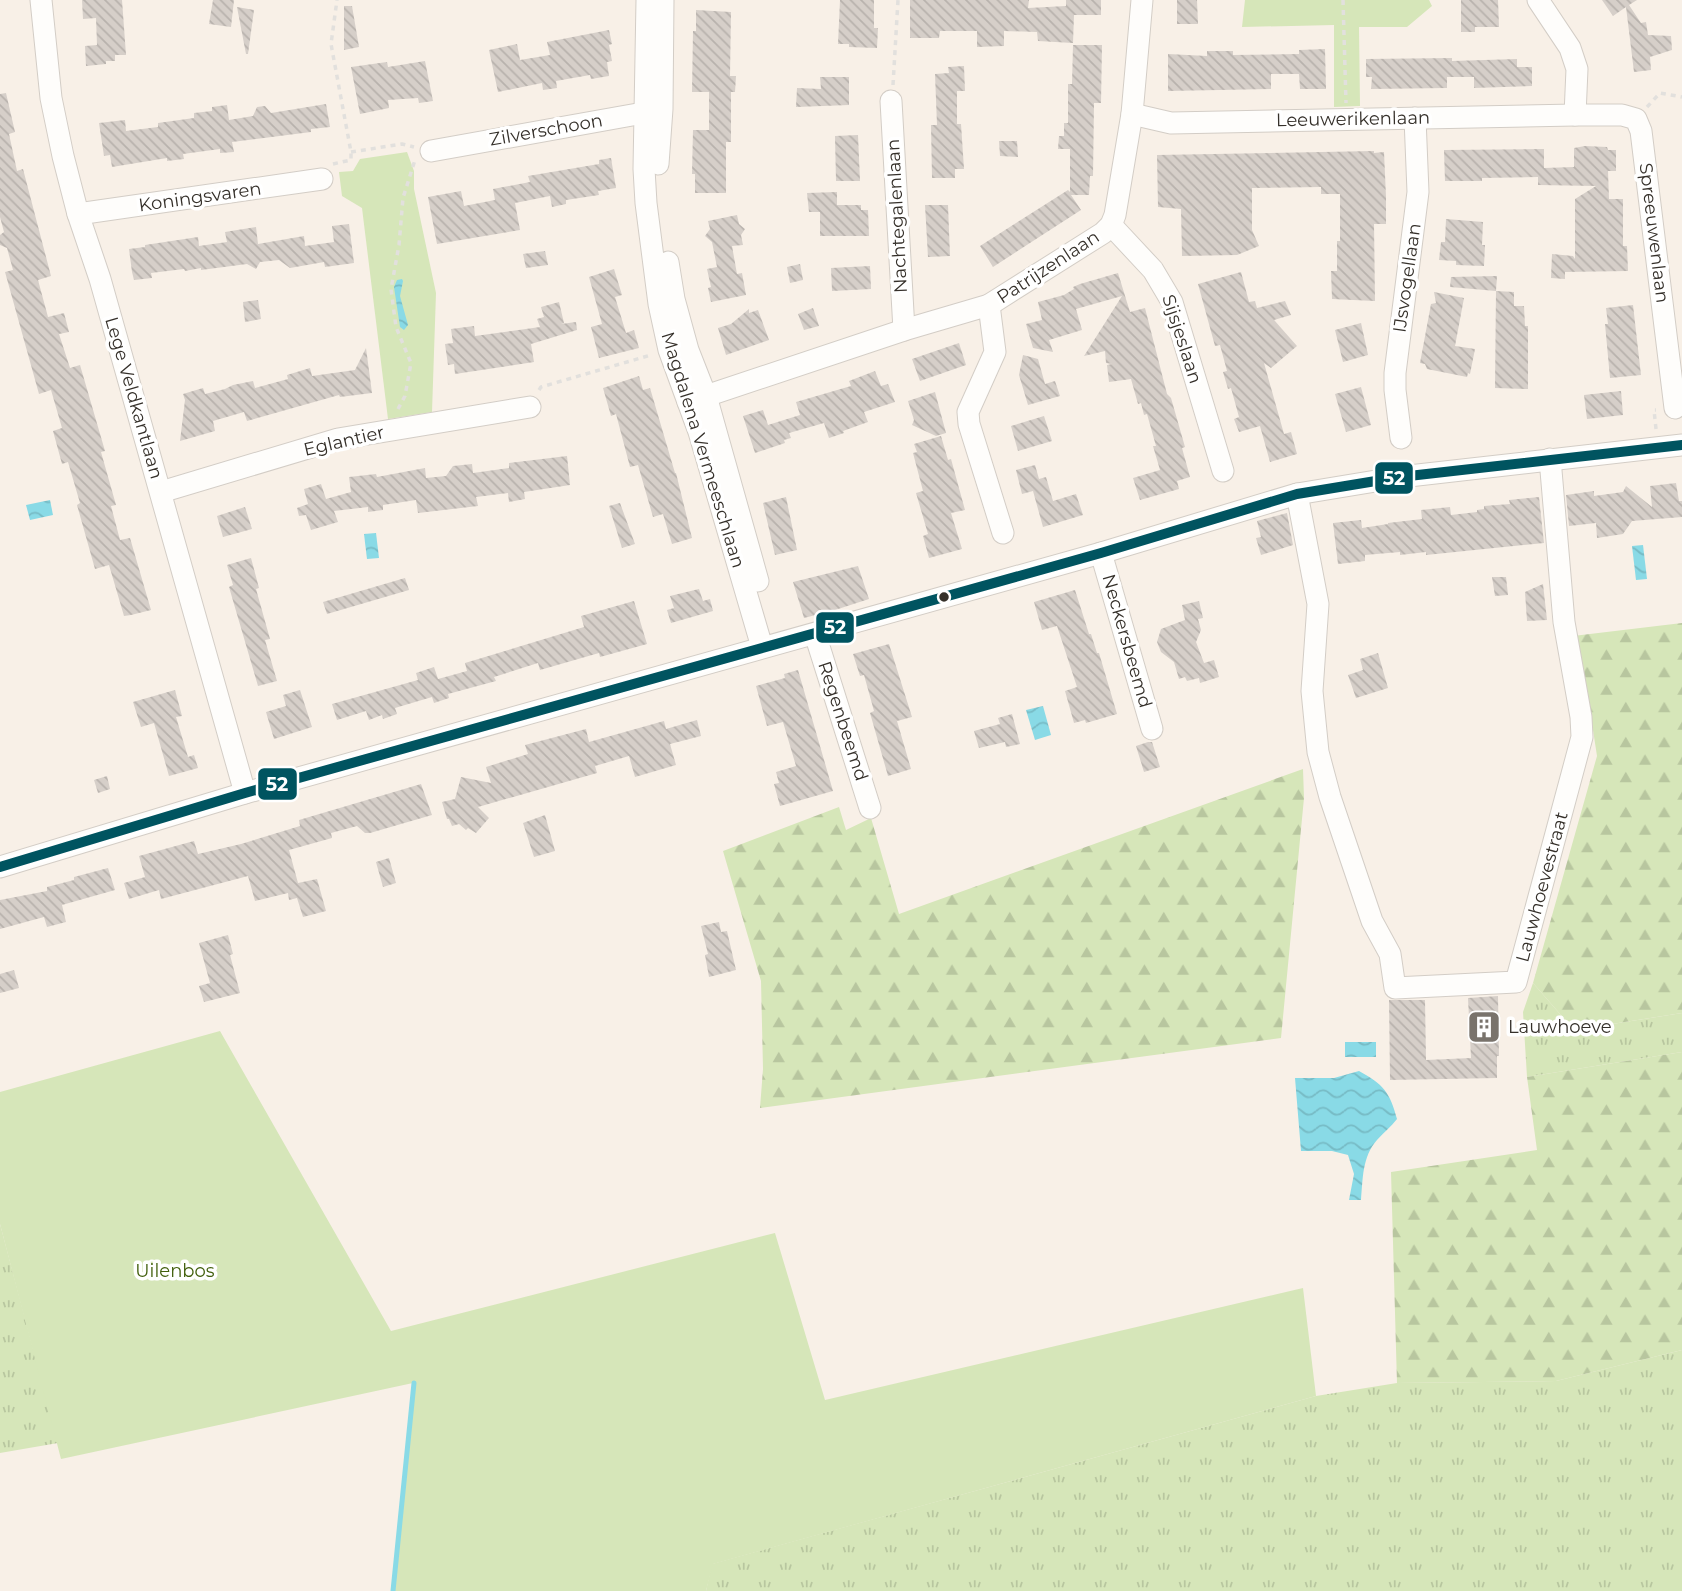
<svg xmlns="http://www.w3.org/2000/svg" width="1682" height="1591" font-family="Montserrat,sans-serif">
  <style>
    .grass { fill: url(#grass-tufts) }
    .forest { fill: url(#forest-firs) }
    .park { fill: #d6e6b9 }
    .water { fill: url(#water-waves) }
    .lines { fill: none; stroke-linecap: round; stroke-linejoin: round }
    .stream { stroke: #89dae6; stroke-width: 5 }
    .building { fill: url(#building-back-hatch) }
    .minor-casing { stroke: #d3cdc6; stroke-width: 23 }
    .path { stroke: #e2e0dd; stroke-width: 3.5; stroke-dasharray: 5 5; stroke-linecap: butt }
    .minor { stroke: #fefdfb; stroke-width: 21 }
    .bus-1-casing { stroke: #fff; stroke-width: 16 }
    .bus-1 { stroke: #005460; stroke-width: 10 }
    .bus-dot { fill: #35302a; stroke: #fff; stroke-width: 2.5 }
    .labels { text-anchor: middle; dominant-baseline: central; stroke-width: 7; stroke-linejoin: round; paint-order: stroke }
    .street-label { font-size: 18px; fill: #35302a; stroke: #fff }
    .poi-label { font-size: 18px; fill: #35302a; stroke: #fff; text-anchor: start }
    .park-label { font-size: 18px; fill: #415f0c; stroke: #fff }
    .line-badge { stroke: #fff; stroke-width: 2.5 }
    .badge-label { font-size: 19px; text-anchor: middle; font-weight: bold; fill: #fff }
  </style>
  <defs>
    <pattern id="grass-tufts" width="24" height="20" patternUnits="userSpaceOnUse" patternTransform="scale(1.75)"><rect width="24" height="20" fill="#d6e6b9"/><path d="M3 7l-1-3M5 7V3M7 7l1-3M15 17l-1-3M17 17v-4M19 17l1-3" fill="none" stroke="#b8c69f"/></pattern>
    <pattern id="forest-firs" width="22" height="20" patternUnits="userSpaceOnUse" patternTransform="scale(1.75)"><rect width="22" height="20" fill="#d6e6b9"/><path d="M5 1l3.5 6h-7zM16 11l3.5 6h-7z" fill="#b8c69f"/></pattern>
    <pattern id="water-waves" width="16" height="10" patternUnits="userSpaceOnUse" patternTransform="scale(1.75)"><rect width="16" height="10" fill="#89dae6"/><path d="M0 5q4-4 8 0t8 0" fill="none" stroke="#77bbc5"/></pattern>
    <pattern id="building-back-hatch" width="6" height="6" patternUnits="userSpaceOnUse" patternTransform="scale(1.75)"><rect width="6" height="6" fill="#d6cfc9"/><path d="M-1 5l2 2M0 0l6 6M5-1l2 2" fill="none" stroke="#b8b2ad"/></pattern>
  </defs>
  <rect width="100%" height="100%" fill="#f8f0e7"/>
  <g class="grass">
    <polygon points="1533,983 1574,1030 1682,1013 1682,1052 1527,1077 1523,1012"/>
    <polygon points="0,1224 58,1443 0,1453"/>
    <polygon points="1682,1350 1682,1591 706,1591 712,1564 1316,1396 1397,1383 1556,1381"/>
  </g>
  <g class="forest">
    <polygon points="1682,623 1682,1013 1574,1030 1533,983 1597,756 1587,691 1573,636"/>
    <polygon points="1303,769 1304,798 1281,1038 760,1108 763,1069 761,981 723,851 839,807 846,830 871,818 899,914"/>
    <polygon points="1682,1052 1682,1350 1556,1381 1397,1383 1391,1172 1537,1150 1527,1077"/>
  </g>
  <g class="park">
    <polygon points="1245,0 1429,0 1432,6 1407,27 1359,27 1360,106 1334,107 1334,25 1242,27"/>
    <polygon points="407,152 414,171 414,189 436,293 432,412 388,419 362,208 342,196 339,172 353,171 360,159"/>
    <polygon points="220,1031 391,1331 775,1233 825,1400 1303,1288 1316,1396 713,1564 706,1591 393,1591 413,1383 61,1459 0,1224 0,1092"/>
  </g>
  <g class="water">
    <polygon points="402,279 403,281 400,296 408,325 404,330 400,327 394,287 397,280"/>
    <polygon points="50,500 53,515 30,520 26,505"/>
    <polygon points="376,533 379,558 367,559 364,534"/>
    <polygon points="1643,545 1647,579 1636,580 1632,546"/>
    <polygon points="1043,706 1051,735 1035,740 1026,710"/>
    <rect x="1345" y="1042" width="31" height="15"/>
    <path d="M1359,1071c24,13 31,21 38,48 -6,8 -13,13 -20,21 -15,17 -14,39 -16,60h-12l5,-26 -6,-19 -16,-4h-31l-6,-73h39z"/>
  </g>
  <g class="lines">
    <polyline class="stream" points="393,1591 414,1383"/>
  </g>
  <g class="building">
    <polygon points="82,0 122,0 126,55 115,55 115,61 106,61 106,64 86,66 85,46 97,45 96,18 83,19"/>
    <polygon points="213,0 234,0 231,27 209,24"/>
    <polygon points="840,0 874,0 874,28 878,28 877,48 849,47 849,44 838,44"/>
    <polygon points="910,0 1029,0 1028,8 1066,6 1066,0 1101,0 1101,15 1074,15 1073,43 1038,41 1037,32 1004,31 1004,46 977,47 977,31 940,31 939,38 910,38"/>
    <polygon points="1177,0 1197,0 1198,24 1177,24"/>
    <polygon points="1461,0 1498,0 1499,27 1475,27 1475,32 1461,32"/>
    <polygon points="1602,0 1637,0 1629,5 1641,23 1646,22 1648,35 1671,36 1672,50 1650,57 1651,70 1634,72 1626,7 1613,16"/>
    <polygon points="344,6 352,6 359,47 344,50"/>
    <polygon points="237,7 254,10 248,54 246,54"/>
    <polygon points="696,10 731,12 730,76 736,76 735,92 731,92 731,142 726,142 726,193 695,193 695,174 692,174 693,130 709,130 709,92 692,92 693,31 696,31"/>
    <polygon points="609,30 612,44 609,45 612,61 607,62 609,76 591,79 590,75 556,81 557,88 543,90 542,83 498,92 489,50 517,44 520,60 550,55 547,42"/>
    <polygon points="1073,45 1102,45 1101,103 1094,103 1093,176 1090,176 1089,195 1071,195 1081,210 993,267 980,246 1068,190 1070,192 1070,149 1058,149 1059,136 1064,136 1064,123 1068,123 1068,84 1072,84"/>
    <polygon points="1325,49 1326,89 1300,89 1299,74 1271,74 1271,89 1168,91 1168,54 1207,56 1207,51 1233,51 1233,55 1299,54 1299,50"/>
    <polygon points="1452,58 1452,61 1517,59 1517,67 1532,67 1532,86 1474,88 1474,77 1447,77 1447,88 1371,89 1372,77 1366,77 1366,59"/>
    <polygon points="425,61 433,101 419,103 418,98 388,100 389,108 360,114 351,67 387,62 388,67"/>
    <polygon points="964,66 965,91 957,91 957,124 961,124 964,169 955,169 955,178 932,178 931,125 937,125 935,74 949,73 948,67"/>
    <polygon points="820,77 849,77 849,105 796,107 797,88 821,89"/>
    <polygon points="6,93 15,132 9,134 17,171 23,169 51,276 38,280 48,317 64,313 69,332 59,334 70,368 80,365 105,451 101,452 116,505 111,506 120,540 130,538 151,610 131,615 124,616 109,565 95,569 77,505 80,503 68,462 62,464 53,431 62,428 51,390 39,394 5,272 13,270 7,248 0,245 0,235 4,232 0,217 0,94"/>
    <polygon points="326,104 330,127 311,129 311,132 232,142 234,152 220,153 220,149 183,154 184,159 167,161 167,158 112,167 110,155 104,156 99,123 125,120 126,131 158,127 158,123 194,118 194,113 212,111 212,107 227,105 229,120 253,116 257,107 265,106 271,113"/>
    <polygon points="858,135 860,181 836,181 835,136"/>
    <polygon points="999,141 1017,141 1018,157 1000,156"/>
    <polygon points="1585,146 1607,147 1608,150 1616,150 1616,171 1608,171 1609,199 1623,199 1623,246 1627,246 1628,271 1565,272 1565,279 1551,278 1552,254 1573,256 1575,259 1575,199 1596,186 1538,185 1538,177 1482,178 1482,181 1445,181 1444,150 1544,149 1544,168 1574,167 1574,148"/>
    <polygon points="1374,151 1374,153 1384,152 1386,197 1386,224 1374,224 1375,301 1332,299 1331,271 1337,271 1337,241 1340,241 1340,194 1321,194 1321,187 1252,188 1252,230 1259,246 1237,255 1182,256 1181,209 1158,207 1157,155"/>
    <polygon points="611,158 616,188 598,191 599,195 566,200 566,204 552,207 550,196 515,203 520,230 437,244 428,197 461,191 464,206 495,200 493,189 530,182 528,176 599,164 599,160"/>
    <polygon points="837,192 837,205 861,205 861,210 868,210 869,236 820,236 820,212 809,212 807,193"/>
    <polygon points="925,205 948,205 950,256 928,257"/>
    <polygon points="737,215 739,224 745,229 741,235 743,245 732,246 737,274 742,273 746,295 711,302 708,288 711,287 707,269 717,267 712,242 705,236 710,229 708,221"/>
    <polygon points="1446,219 1483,222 1482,245 1485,245 1484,266 1456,265 1456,261 1439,260 1441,242 1445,242"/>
    <polygon points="349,224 354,263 325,267 324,262 290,268 279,260 260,262 256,269 247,264 201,270 201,268 185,271 184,269 151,273 152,278 134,280 132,272 129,249 145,247 145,245 198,237 199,246 227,242 225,232 256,227 258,244 304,236 305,246 334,242 332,226"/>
    <polygon points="545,251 548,265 526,268 523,254"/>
    <polygon points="800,264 803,280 790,283 787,267"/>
    <polygon points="870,266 871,289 832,291 831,268"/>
    <polygon points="614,269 622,295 615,297 626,333 634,330 639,348 599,358 591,327 602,324 589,277"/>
    <polygon points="1241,272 1249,302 1255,301 1257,308 1285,301 1291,315 1274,320 1297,346 1271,368 1264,363 1284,434 1291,432 1297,454 1270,462 1260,426 1239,432 1234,419 1239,417 1231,388 1228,389 1223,372 1227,371 1220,345 1215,346 1198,284"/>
    <polygon points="1118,273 1130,312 1145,308 1167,394 1171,398 1185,447 1182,448 1190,477 1177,481 1179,489 1140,500 1133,478 1160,470 1153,446 1156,446 1147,414 1144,415 1141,403 1138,404 1131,379 1109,382 1107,365 1112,364 1106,363 1105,351 1084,356 1122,296 1076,309 1082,330 1049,340 1053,352 1033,348 1026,324 1042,320 1038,302 1064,295 1074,289 1073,287 1080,284"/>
    <polygon points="1497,276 1496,291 1450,287 1451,277"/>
    <polygon points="1496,291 1514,292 1514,306 1524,306 1525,326 1528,326 1528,389 1495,388"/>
    <polygon points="1434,292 1464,298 1455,346 1475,349 1470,374 1468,373 1467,377 1427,369 1425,364 1420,363 1431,304 1436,303"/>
    <polygon points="258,300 261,319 245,322 243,302"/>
    <polygon points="559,302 564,323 561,324 576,322 577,330 531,344 534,362 455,374 454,364 448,365 445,344 453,343 451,329 474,326 475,336 540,327 537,319 544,317 541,307"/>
    <polygon points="1633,305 1641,375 1610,378 1605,324 1608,324 1606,308"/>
    <polygon points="813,308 819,326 804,330 798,314"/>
    <polygon points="749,309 749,313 758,310 769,340 726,355 718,328 731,324"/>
    <polygon points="1361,323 1368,355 1343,362 1335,330"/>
    <polygon points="959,343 966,365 920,381 912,359"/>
    <polygon points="366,348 372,393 340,397 339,395 247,421 244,412 213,421 215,431 180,441 185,400 183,394 203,388 205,394 225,389 233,385 253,381 255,388 288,379 287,375 310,368 312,376 355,370"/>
    <polygon points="1023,355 1038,359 1045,384 1055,381 1060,396 1028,405 1019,375"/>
    <polygon points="875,371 881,386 888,384 895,402 864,412 868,422 843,431 844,433 829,438 824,423 789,433 791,438 784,440 785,443 755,453 743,416 763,410 768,425 800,415 796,402 851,386 849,381"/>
    <polygon points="639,376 643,390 650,388 675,473 676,473 692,538 672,544 663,514 653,517 638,465 630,467 616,414 611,416 603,388"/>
    <polygon points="1361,387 1371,425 1346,432 1335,394"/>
    <polygon points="1621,391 1623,415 1587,419 1584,395"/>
    <polygon points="935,392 946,433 936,436 912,425 914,420 908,401"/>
    <polygon points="1044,416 1052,441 1018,451 1011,426"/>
    <polygon points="941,436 948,460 951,459 965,510 951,513 962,549 929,558 923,536 928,534 916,493 923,491 913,453 917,452 914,444"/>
    <polygon points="567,456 570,485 524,492 525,499 509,502 508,493 476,497 478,506 418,513 416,500 383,505 383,510 368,512 368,507 334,511 338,522 311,530 306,515 299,516 297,508 308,504 304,489 321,484 326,499 351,492 349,477 376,474 377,477 425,468 426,478 446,476 453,466 472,464 473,473 509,468 509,463"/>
    <polygon points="1035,465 1039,479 1046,477 1053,501 1076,494 1083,515 1043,527 1033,491 1022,494 1016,470"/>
    <polygon points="1676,483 1679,501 1682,501 1682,517 1632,521 1623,534 1597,538 1596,523 1569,526 1566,495 1594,491 1594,496 1623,492 1626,486 1652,507 1650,486"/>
    <polygon points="786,497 797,550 775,555 763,503"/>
    <polygon points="1539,497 1544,543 1426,555 1426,552 1400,555 1400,552 1365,555 1365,561 1338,564 1333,523 1361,520 1362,528 1388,524 1388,523 1422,519 1421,510 1450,507 1451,515 1477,512 1477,510 1484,509 1484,506 1510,504 1509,500"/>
    <polygon points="620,503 635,544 622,548 609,506"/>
    <polygon points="245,507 252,529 223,537 217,516"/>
    <polygon points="1287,513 1293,545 1261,555 1256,538 1261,537 1257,521"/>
    <polygon points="251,558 259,588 256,589 270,639 265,640 277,681 258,686 229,587 233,585 227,565"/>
    <polygon points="858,566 869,599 835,610 804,618 793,582"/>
    <polygon points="1492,577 1506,577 1508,595 1495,596"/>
    <polygon points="405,578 409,590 327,614 323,602"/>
    <polygon points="1543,584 1547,620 1527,621 1525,592"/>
    <polygon points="699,589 703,601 710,599 713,611 671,623 667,610 674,608 670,596"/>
    <polygon points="1075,590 1089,634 1091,634 1097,653 1099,653 1117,714 1086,723 1085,720 1074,723 1065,691 1077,687 1057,626 1042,630 1034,602"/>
    <polygon points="634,601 647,644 600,657 599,653 540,670 538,663 494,677 496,681 448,694 449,698 434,703 432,697 395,708 397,714 383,719 382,715 369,720 366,711 337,720 332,704 418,680 416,673 434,667 438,679 467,671 465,663 584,627 581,616"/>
    <polygon points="1199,601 1203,618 1198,619 1201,630 1196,642 1204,663 1214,660 1219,677 1200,683 1199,678 1187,681 1185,677 1179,679 1174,662 1161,652 1157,642 1161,629 1185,620 1182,605"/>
    <polygon points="889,644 912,717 897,721 911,769 888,776 870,713 874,711 864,675 860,676 853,654"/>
    <polygon points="1378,653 1388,688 1356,698 1348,675 1363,670 1360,659"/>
    <polygon points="798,670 833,791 780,806 774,784 779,783 776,772 796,766 783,722 767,726 756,686 785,678 784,674"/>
    <polygon points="175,690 182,716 176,717 188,757 194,755 198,768 169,776 154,723 141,727 133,702"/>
    <polygon points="300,690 312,727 274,739 266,712 286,706 283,695"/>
    <polygon points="1012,714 1020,744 1006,747 1005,742 979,748 974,731 1000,724 998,718"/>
    <polygon points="697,720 701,736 670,744 676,765 635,777 629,756 595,766 597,773 478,807 489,818 476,833 468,828 466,830 459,824 452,826 449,819 447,819 442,802 455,799 461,777 491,783 486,767 528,754 525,745 586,729 589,742 664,721 666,729"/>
    <polygon points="1148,742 1152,742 1160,767 1144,772 1136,746"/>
    <polygon points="107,776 110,789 98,793 94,780"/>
    <polygon points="421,784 432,815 370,833 365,833 357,826 331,833 332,838 289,850 298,883 317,879 326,911 303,917 297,898 289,900 288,893 255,901 248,876 161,899 159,890 129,899 124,883 145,877 139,856 194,841 198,854 241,844 300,826 299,820"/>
    <polygon points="545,815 555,851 534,857 523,823"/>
    <polygon points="389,858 396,883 383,887 376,862"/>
    <polygon points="108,868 115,890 62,905 66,922 47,927 44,917 0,929 0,900 47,891 47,887 74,880 74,877"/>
    <polygon points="719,922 721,932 727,931 736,970 709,977 705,955 708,954 701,926"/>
    <polygon points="228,935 233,954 230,955 240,993 204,1002 199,986 210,983 199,943"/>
    <polygon points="14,970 19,988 0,993 0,974"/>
    <polygon points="1498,996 1499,1056 1497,1056 1497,1078 1390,1080 1389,1000 1425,1000 1426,1060 1471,1058 1468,998"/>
  </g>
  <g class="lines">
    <defs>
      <g id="minor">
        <polyline points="41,0 51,98 63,156 78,214 100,279 245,793"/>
        <polyline points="647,0 644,169 646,203 659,304 669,350 699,432 762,647"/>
        <polyline points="1538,0 1570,48 1577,69 1575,115"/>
        <polyline points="891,101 904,330"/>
        <polyline points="1132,114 1171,123 1575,115 1622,115 1636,119 1641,131 1675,408"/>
        <polyline points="431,151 660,110"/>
        <polyline points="658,164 662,109 663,0"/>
        <polyline points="78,214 322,179"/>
        <polyline points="1111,225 1153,270 1172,302 1223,471"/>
        <polyline points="668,262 674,299 688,350 706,396 758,581"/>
        <polyline points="989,305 995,352 968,412 969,424 1003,533"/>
        <polyline points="688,402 904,330 989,305 1103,233 1111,225 1115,215 1132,114 1142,0"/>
        <polyline points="1401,438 1395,390 1395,373 1418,192 1415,118"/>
        <polyline points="161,492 338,439 530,407"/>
        <polyline points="1297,494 1318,604 1312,691 1318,752 1330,797 1372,921 1390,954 1395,988 1516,982 1582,737 1581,717 1564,622 1550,459"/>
        <polyline points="1101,553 1152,729"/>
        <polyline points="815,634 870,808"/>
        <polyline points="0,867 245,793 1101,553 1297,494 1400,477 1682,445"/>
      </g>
    </defs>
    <use href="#minor" class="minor-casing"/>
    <g class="path">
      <polyline points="1343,0 1346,103"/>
      <polyline points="893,85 898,0"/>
      <polyline points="1647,107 1660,93 1682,97"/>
      <polyline points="351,152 402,144 414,147"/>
      <polyline points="333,164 351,160 351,152 331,44 337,0"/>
      <polyline points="539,390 541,387 651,355"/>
      <polyline points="398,409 405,396 411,363 396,327 391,289 399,245 403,198 415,160"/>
      <polyline points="1656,429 1654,410 1656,410"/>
    </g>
    <use href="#minor" class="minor"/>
    <defs>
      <polyline id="bus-1" points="0,867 245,793 1101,553 1297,494 1400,477 1682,445"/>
    </defs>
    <use href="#bus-1" class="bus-1-casing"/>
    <use href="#bus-1" class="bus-1"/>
  </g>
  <defs>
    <symbol id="building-square" viewBox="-11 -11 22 22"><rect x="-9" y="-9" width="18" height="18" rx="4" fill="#79736c" stroke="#fff"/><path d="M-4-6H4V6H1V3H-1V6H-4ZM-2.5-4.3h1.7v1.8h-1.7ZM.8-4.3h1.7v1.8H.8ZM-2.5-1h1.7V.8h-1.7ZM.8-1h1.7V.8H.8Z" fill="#fff"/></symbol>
  </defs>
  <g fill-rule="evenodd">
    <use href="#building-square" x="1465" y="1008" width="38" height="38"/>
  </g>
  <circle class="bus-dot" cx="944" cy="597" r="6"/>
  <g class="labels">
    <g class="street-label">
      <text transform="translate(1353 119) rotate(-1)">Leeuwerikenlaan</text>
      <text transform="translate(546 130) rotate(-10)">Zilverschoon</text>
      <text transform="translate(200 197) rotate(-8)">Koningsvaren</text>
      <text transform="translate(897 216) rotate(-93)">Nachtegalenlaan</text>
      <text transform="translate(1654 233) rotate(83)">Spreeuwenlaan</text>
      <text transform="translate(1048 267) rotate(-33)">Patrijzenlaan</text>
      <text transform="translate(1407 278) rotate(-82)">IJsvogellaan</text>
      <text transform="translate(1182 339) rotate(72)">Sijsjeslaan</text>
      <text transform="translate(134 398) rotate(74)">Lege Veldkantlaan</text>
      <text transform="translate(344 441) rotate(-13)">Eglantier</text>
      <text transform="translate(703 450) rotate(73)">Magdalena Vermeeschlaan</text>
      <text transform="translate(1127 641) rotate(74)">Neckersbeemd</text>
      <text transform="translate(843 721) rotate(72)">Regenbeemd</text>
      <text transform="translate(1542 887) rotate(-75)">Lauwhoevestraat</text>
    </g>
    <g class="poi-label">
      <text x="1508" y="1027">Lauwhoeve</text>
    </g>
    <g class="park-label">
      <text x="175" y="1271">Uilenbos</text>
    </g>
  </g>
  <g class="line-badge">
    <rect x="1374" y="461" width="40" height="34" rx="7" fill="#005460"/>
    <rect x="815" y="611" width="40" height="33" rx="7" fill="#005460"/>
    <rect x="257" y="767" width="41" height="34" rx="7" fill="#005460"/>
  </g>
  <g class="badge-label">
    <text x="1394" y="485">52</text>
    <text x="835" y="634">52</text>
    <text x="277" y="791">52</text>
  </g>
</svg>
